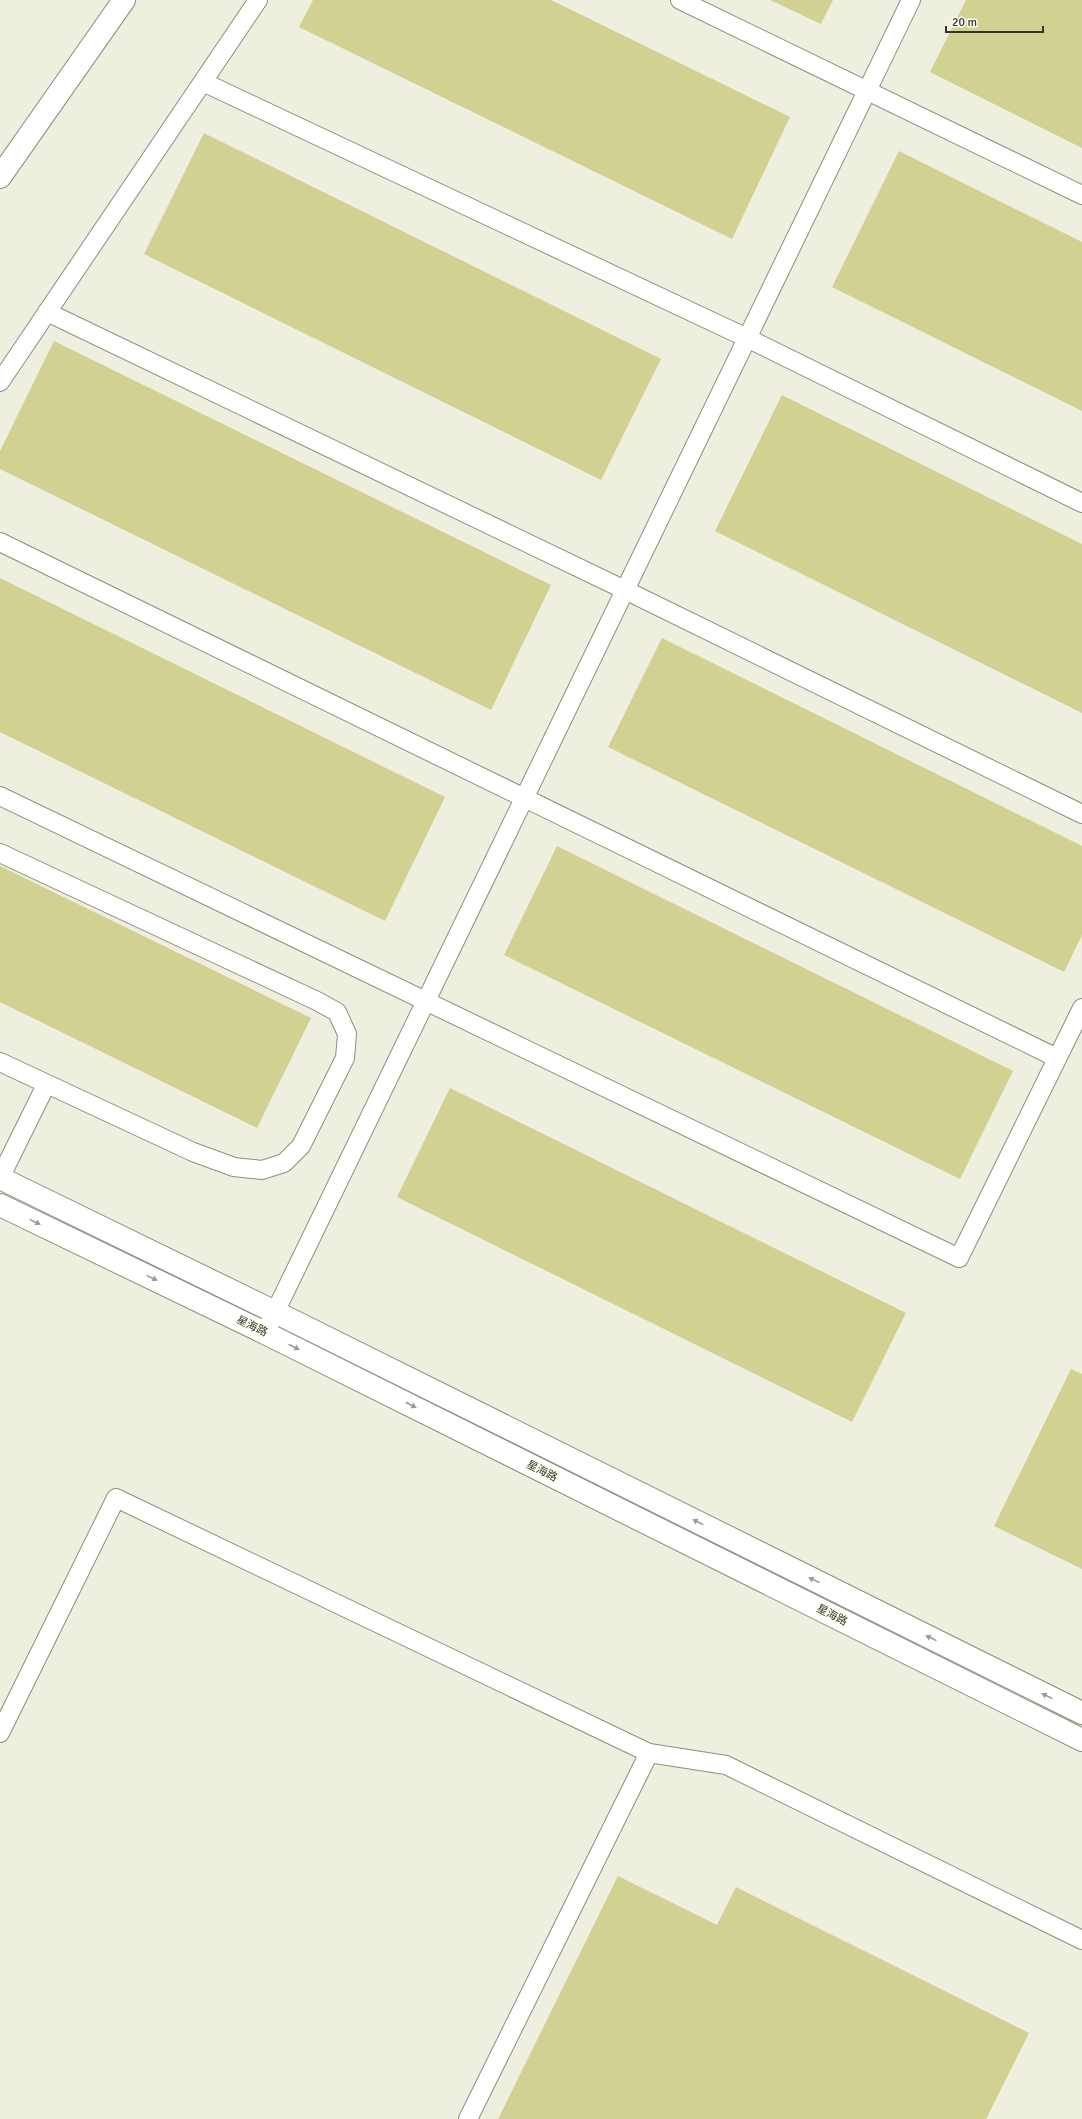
<svg xmlns="http://www.w3.org/2000/svg" width="1082" height="2119" font-family="Signika,'Noto Sans SC',sans-serif">
  <style>
    .building { fill: #d1d192 }
    .lines { fill: none; stroke-linecap: round; stroke-linejoin: round }
    .service-casing { stroke: #8d8e7f; stroke-width: 20 }
    .minor-casing { stroke: #8d8e7f; stroke-width: 24 }
    .tertiary-casing { stroke: #8d8e7f; stroke-width: 24 }
    .service { stroke: #fff; stroke-width: 18 }
    .minor { stroke: #fff; stroke-width: 22 }
    .tertiary { stroke: #fff; stroke-width: 22 }
    .oneway { fill: #9a9a96 }
    .labels { text-anchor: middle; dominant-baseline: central; stroke-width: 3; stroke-linejoin: round; paint-order: stroke }
    .street-label { font-size: 11px; fill: #34342e; stroke: #fcfdec }
  </style>
  <rect width="100%" height="100%" fill="#efefdf"/>
  <g class="building">
    <polygon points="313,0 551,0 790,117 732,239 299,27"/>
    <polygon points="770,0 833,0 821,24"/>
    <polygon points="966,0 1082,0 1082,148 930,72"/>
    <polygon points="204,133 661,359 601,480 144,254"/>
    <polygon points="899,151 1082,242 1082,411 832,287"/>
    <polygon points="54,341 551,585 491,710 0,469 0,451"/>
    <polygon points="782,395 1082,544 1082,713 715,531"/>
    <polygon points="0,578 445,797 385,921 0,732"/>
    <polygon points="662,638 1082,846 1082,935 1064,972 608,747"/>
    <polygon points="557,846 1013,1071 960,1179 504,955"/>
    <polygon points="0,866 311,1018 257,1128 0,1002"/>
    <polygon points="450,1088 906,1313 852,1422 397,1197"/>
    <polygon points="1071,1369 1082,1374 1082,1569 994,1526"/>
    <polygon points="618,1876 717,1925 736,1887 1029,2033 986,2119 498,2119"/>
  </g>
  <g class="lines">
    <defs>
      <g id="service">
        <polyline points="680,0 1082,195"/>
        <polyline points="203,82 747,338 1082,503"/>
        <polyline points="47,312 625,590 1082,814"/>
        <polyline points="0,382 258,0"/>
        <polyline points="0,542 1057,1058"/>
        <polyline points="0,796 959,1258 1082,1008"/>
        <polyline points="0,853 317,1001 337,1012 347,1034 345,1058 301,1146 284,1163 262,1170 234,1167 193,1152 0,1062"/>
        <polyline points="0,1178 46,1085"/>
        <polyline points="265,1333 911,0"/>
        <polyline points="0,1733 116,1498 649,1753 726,1765 1082,1940"/>
        <polyline points="468,2119 649,1753"/>
      </g>
      <polyline id="minor" points="0,177 124,0"/>
      <g id="tertiary">
        <polyline points="0,1178 275,1312 1082,1713"/>
        <polyline points="0,1205 265,1333 1082,1740"/>
      </g>
    </defs>
    <use href="#service" class="service-casing"/>
    <use href="#minor" class="minor-casing"/>
    <use href="#tertiary" class="tertiary-casing"/>
    <use href="#service" class="service"/>
    <use href="#minor" class="minor"/>
    <use href="#tertiary" class="tertiary"/>
  </g>
  <defs><path id="oneway-solid" d="M-6-.8H1V-3.2L6.5 0L1 3.2V.8H-6Z"/></defs>
  <g class="oneway">
    <use href="#oneway-solid" transform="translate(35 1222) rotate(26)"/>
    <use href="#oneway-solid" transform="translate(152 1278) rotate(26)"/>
    <use href="#oneway-solid" transform="translate(294 1347) rotate(27)"/>
    <use href="#oneway-solid" transform="translate(411 1405) rotate(27)"/>
    <use href="#oneway-solid" transform="translate(698 1522) rotate(-154)"/>
    <use href="#oneway-solid" transform="translate(814 1580) rotate(-154)"/>
    <use href="#oneway-solid" transform="translate(931 1638) rotate(-154)"/>
    <use href="#oneway-solid" transform="translate(1047 1696) rotate(-154)"/>
  </g>
  <g class="labels">
    <g class="street-label">
      <text transform="translate(252 1326) rotate(26)">星海路</text>
      <text transform="translate(542 1471) rotate(27)">星海路</text>
      <text transform="translate(832 1615) rotate(27)">星海路</text>
    </g>
  </g>
  <path d="M946 26v6h97v-6" fill="none" stroke="#34342e" stroke-width="2"/>
  <text x="952" y="26" font-size="12" fill="#34342e" stroke="#fcfdec" stroke-width="3" paint-order="stroke">20 m</text>
</svg>
